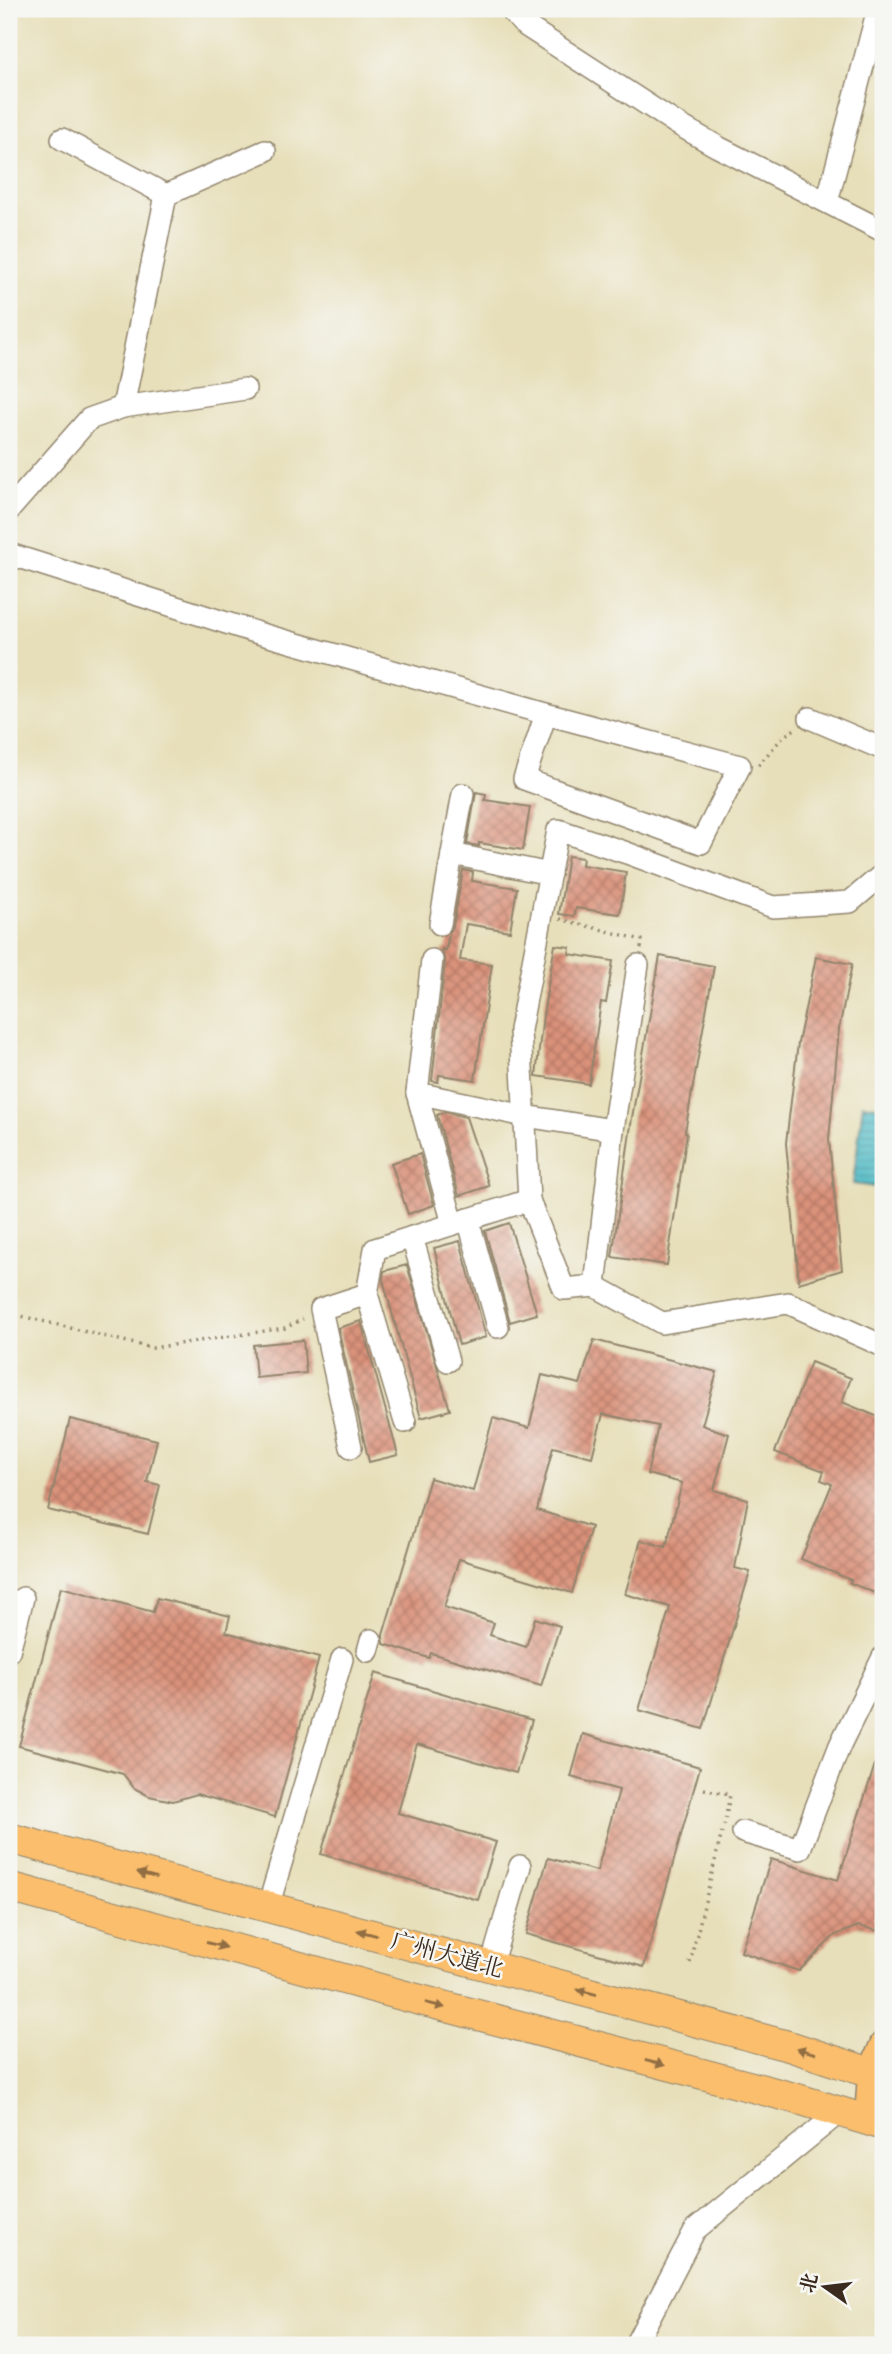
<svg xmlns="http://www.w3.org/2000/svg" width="892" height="2354" font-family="Cardo,'Noto Serif SC',serif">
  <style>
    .water { fill: url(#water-rules); stroke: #437272; stroke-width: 2 }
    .building { fill: url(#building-cross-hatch) }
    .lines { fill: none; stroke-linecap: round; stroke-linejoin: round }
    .minor-casing { stroke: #91846c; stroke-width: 24 }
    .major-casing { stroke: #91846c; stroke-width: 29 }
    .highway-casing { stroke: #91846c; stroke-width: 32 }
    .path { stroke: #91846c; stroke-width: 3.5; stroke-dasharray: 2 5; stroke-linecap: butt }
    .minor { stroke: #fff; stroke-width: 21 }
    .major { stroke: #fabe6d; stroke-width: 26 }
    .highway { stroke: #fabe6d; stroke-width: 30 }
    .oneway { fill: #916d42 }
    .labels { text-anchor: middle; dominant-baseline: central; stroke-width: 5; stroke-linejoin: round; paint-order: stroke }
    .street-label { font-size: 23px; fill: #3b2a1e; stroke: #f6f6f2 }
  </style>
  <defs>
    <pattern id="water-rules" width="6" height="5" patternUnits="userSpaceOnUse" patternTransform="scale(1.75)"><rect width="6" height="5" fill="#4bb9c5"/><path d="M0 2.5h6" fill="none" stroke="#40979f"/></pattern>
    <pattern id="building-cross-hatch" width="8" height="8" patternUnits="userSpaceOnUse" patternTransform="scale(1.75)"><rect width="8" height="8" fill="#da927a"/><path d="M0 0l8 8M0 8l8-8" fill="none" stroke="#b27763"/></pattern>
  </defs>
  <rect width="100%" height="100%" fill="#f6f6f2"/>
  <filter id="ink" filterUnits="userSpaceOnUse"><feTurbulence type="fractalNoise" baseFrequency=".0143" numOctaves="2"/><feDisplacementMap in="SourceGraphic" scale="14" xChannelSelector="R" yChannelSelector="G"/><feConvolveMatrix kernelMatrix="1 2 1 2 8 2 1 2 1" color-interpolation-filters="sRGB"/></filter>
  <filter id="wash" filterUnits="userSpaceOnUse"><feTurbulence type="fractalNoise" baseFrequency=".00686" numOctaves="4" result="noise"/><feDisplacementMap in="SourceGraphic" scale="28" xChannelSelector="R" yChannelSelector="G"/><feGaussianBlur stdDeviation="1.57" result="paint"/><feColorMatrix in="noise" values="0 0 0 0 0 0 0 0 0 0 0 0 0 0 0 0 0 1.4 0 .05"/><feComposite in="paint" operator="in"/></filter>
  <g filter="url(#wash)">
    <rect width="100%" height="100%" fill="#e7dfb9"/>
    <polygon class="water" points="863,1104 883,1107 883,1188 853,1184"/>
    <g id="blocks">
      <g class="building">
        <polygon points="476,792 486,794 485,800 530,807 523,850 479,843 479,846 467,844"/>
        <polygon points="568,856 583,858 582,865 626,872 620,914 576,908 574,916 559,914"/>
        <polygon points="463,870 473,872 472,881 517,888 510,931 466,924 460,960 492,964 475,1080 439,1075 438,1082 432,1081 445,961 442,952 442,949 446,950 449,933 453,926"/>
        <polygon points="555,945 570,947 569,954 613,961 606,1003 601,1002 589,1084 536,1076 543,1015"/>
        <polygon points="660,956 714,966 685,1132 687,1133 667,1265 612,1257 632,1118"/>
        <polygon points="816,957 852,964 839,1029 829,1140 842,1270 799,1283 786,1143 798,1043"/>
        <polygon points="444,1112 466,1117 489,1186 459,1196 437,1115"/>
        <polygon points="420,1154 434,1205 408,1214 391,1163"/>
        <polygon points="509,1223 537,1314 510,1322 485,1231"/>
        <polygon points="460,1241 486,1337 459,1345 434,1248"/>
        <polygon points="407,1265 450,1410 421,1418 383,1280 384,1271"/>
        <polygon points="361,1321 398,1455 369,1462 338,1328"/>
        <polygon points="303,1340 306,1373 256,1378 253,1345"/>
        <polygon points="594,1340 717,1372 702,1425 729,1434 714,1490 748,1499 735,1568 750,1572 703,1729 639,1710 670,1607 625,1594 641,1540 666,1547 682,1483 647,1474 658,1426 603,1414 592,1457 553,1447 537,1510 591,1527 572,1593 459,1559 444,1607 494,1623 490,1635 526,1647 535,1618 560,1626 541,1686 431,1653 429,1658 384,1644 383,1635 430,1478 473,1491 493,1418 529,1428 542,1375 580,1384"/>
        <polygon points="811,1362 851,1378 842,1402 883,1419 883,1579 877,1594 850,1583 851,1580 801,1559 832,1484 821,1480 824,1471 775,1452"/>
        <polygon points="70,1419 157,1440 147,1482 160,1485 148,1534 48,1510"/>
        <polygon points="61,1587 153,1612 157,1598 230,1616 226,1632 319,1658 275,1817 197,1794 173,1801 149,1796 134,1788 123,1774 19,1746"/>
        <polygon points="375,1673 532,1720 516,1773 417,1744 398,1813 496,1842 478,1900 321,1854"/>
        <polygon points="583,1734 700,1767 644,1967 526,1934 548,1858 597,1871 619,1790 571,1777"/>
        <polygon points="880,1749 883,1750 883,1918 879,1931 859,1926 835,1935 799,1971 741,1952 771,1859 838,1880"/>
      </g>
    </g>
  </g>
  <g filter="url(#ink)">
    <use href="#blocks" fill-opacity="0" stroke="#91846c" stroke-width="2"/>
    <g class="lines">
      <defs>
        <g id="minor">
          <polyline points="510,9 523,24 674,122 718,147 883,231"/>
          <polyline points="62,139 166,195"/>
          <polyline points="166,195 265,151"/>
          <polyline points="827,202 878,9"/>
          <polyline points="123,407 166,195"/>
          <polyline points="9,510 89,419 123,407 245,389"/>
          <polyline points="9,554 258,633 546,714 740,766 701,843 524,779 546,714"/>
          <polyline points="810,718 883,749"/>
          <polyline points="452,854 463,794"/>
          <polyline points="883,874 850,902 773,907 627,853 558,830 520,1030 529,1200 564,1289 595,1286 662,1323 788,1303 883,1346"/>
          <polyline points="440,924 452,854 550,874"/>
          <polyline points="417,1093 432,960"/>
          <polyline points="613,1130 638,965"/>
          <polyline points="468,1219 498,1327"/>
          <polyline points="453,1224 417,1093 525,1116 613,1130 595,1286"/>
          <polyline points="412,1237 448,1361"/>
          <polyline points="367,1294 405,1422"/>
          <polyline points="351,1447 321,1309 367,1294 375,1249 529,1200"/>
          <polyline points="9,1651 23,1598"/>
          <polyline points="368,1651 371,1640"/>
          <polyline points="743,1832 800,1849 840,1745 883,1657"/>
          <polyline points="268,1907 342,1659"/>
          <polyline points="491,1966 520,1866"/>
          <polyline points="635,2345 695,2230 841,2111"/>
        </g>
        <polyline id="major" points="868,2119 871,2073 883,2045"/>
        <g id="highway">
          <polyline points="9,1838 792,2047 883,2077"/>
          <polyline points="9,1887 409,1997 798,2099 883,2125"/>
        </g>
      </defs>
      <use href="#minor" class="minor-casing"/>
      <use href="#major" class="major-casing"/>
      <use href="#highway" class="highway-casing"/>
      <g class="path">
        <polyline points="758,765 784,736 795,729"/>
        <polyline points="560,919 642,940 641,949"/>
        <polyline points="9,1313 152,1348 285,1328 303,1319"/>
        <polyline points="704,1789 730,1795 724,1826"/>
        <polyline points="690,1963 723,1828"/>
      </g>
      <use href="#minor" class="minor"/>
      <use href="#major" class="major"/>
      <use href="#highway" class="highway"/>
    </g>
    <defs><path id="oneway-solid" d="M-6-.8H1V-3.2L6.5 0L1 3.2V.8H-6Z" transform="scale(1.75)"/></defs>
    <g class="oneway">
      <use href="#oneway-solid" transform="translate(147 1875) rotate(-165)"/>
      <use href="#oneway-solid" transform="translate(367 1933) rotate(-165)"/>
      <use href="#oneway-solid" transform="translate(216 1945) rotate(15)"/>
      <use href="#oneway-solid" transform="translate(587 1992) rotate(-165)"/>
      <use href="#oneway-solid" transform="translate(435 2005) rotate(15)"/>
      <use href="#oneway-solid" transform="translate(806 2051) rotate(-164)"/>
      <use href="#oneway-solid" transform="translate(655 2063) rotate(14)"/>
    </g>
  </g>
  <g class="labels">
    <g class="street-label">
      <text transform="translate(447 1955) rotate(15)">广州大道北</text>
    </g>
  </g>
  <rect width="892" height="2354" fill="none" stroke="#f6f6f2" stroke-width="35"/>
  <g transform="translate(825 2287) rotate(284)" stroke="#f6f6f2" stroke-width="5" paint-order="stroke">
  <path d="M0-5L12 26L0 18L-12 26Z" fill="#3b2a1e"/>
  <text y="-10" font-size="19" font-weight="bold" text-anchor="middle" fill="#3b2a1e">北</text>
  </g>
</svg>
